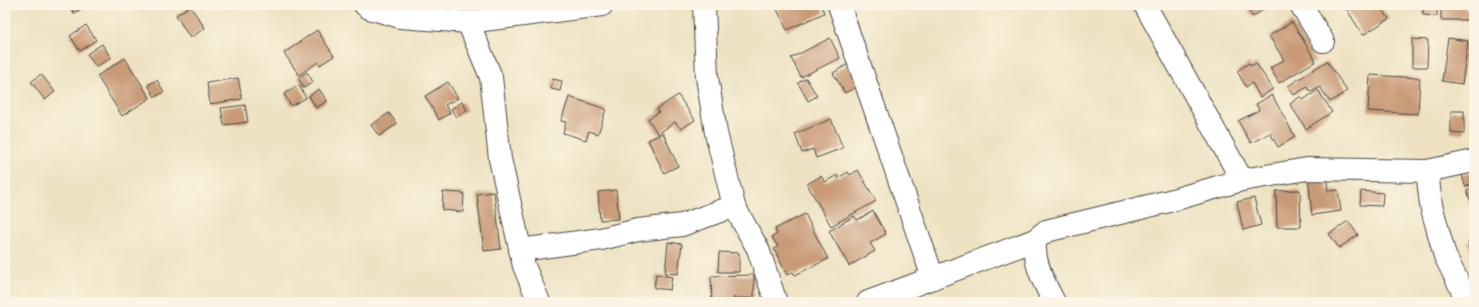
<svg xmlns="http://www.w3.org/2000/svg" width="1479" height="307" font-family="'Libre Bodoni',serif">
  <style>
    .building { fill: #c89a77 }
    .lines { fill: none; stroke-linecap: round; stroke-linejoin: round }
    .minor-casing { stroke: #484642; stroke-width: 24 }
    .minor { stroke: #fff; stroke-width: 22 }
  </style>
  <rect width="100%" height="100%" fill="#fcf5e5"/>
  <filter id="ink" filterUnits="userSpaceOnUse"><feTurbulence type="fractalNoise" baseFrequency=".025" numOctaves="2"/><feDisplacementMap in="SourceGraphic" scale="8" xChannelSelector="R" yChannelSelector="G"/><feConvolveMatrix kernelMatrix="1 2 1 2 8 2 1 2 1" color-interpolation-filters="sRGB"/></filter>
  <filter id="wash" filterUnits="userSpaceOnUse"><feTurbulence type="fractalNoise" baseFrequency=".012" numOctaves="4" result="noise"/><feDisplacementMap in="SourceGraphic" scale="16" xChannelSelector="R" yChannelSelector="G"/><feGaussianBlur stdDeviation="0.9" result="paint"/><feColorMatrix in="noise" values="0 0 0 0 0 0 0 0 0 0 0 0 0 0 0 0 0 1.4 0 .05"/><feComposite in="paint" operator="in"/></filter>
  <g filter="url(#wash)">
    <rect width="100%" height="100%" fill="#eee2c2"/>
    <g id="blocks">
      <g class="building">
        <polygon points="69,5 88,5 74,13"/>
        <polygon points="775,5 821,5 824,13 787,30"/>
        <polygon points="1244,5 1269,5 1253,17"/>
        <polygon points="1344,5 1380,5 1389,19 1363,35"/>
        <polygon points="1423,5 1437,5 1437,16 1423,15"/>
        <polygon points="1441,5 1465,5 1465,10 1473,10 1473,20 1441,20"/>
        <polygon points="190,6 205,28 190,38 176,15"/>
        <polygon points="1292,22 1316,61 1279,83 1270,68 1284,60 1269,36"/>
        <polygon points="86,25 96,40 80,51 70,36"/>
        <polygon points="317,30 334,56 320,65 318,62 299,75 284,53"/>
        <polygon points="830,38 840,58 801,77 791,58"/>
        <polygon points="1448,38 1468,41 1462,84 1442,81"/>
        <polygon points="1412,39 1428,40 1427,67 1412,67"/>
        <polygon points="102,44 111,58 96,67 87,54"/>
        <polygon points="125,58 150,98 122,116 97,76"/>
        <polygon points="1327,61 1347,91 1330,102 1320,87 1311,92 1307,87 1294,95 1288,86"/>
        <polygon points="1249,63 1251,66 1256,63 1273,89 1260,97 1252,83 1246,87 1237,71"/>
        <polygon points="848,64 860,85 845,93 833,73"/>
        <polygon points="307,72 313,82 304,88 298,78"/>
        <polygon points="41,74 55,92 45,100 31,82"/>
        <polygon points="1370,75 1420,78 1418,114 1368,111"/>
        <polygon points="238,78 242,99 210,104 207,83"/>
        <polygon points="806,78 817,96 808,101 798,83"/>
        <polygon points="553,79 562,81 560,91 551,89"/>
        <polygon points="157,80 164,92 155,97 148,85"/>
        <polygon points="448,82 458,98 445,105 450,113 439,120 425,96"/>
        <polygon points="299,85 306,98 291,106 284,94"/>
        <polygon points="319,89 327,101 316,108 309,96"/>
        <polygon points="1318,90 1332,112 1306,129 1290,104 1301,96 1303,100"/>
        <polygon points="678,95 695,120 681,129 675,122 658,134 648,119 659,112 657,109"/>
        <polygon points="1272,95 1295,137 1278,147 1270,133 1251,143 1238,121 1259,110 1256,104"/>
        <polygon points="569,97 606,109 598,134 589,131 586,140 563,133 566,122 561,121"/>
        <polygon points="462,102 467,110 456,117 451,109"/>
        <polygon points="245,105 248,122 224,125 221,108"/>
        <polygon points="1451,111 1464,111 1464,134 1451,133"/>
        <polygon points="389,113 397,124 379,136 371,125"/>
        <polygon points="831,119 843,148 816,158 813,149 802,153 795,134"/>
        <polygon points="663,133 678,166 664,173 648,140"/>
        <polygon points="858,170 876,201 831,226 807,184 821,176 825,182 837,175 838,178 848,172 850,175"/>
        <polygon points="1474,172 1474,184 1465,186 1462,175"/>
        <polygon points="1326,174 1328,191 1338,190 1341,211 1312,215 1308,176"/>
        <polygon points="1474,188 1474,205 1472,206 1467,190"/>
        <polygon points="616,190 619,219 600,220 598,192"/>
        <polygon points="1300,190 1301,227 1277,227 1276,191"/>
        <polygon points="1361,191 1383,193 1382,206 1360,205"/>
        <polygon points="443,192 464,193 463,212 442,210"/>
        <polygon points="494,192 501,249 484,251 477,194"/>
        <polygon points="1254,198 1261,225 1243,230 1237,202"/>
        <polygon points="873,211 886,234 870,243 875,251 849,266 829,231 854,216 857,220"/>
        <polygon points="805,214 828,259 795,275 793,272 787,275 774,249 778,247 772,237 777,234 775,229"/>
        <polygon points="1348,221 1358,235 1339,248 1329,234"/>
        <polygon points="1474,240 1474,258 1473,258 1468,242"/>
        <polygon points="668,242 682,244 678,274 665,273"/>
        <polygon points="719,252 739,253 739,272 718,272"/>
        <polygon points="656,274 672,277 670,290 654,288"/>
        <polygon points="754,275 754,298 733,298 733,302 712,302 711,276"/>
      </g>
    </g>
  </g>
  <g filter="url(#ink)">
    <use href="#blocks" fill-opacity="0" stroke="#484642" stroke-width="1"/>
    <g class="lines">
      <defs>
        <g id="minor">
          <polyline points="365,5 369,8 400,17 468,22 602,5"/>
          <polyline points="704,5 707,77 716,133 734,206 758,249 776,302"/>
          <polyline points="839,5 933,278"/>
          <polyline points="1145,5 1242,180"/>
          <polyline points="1301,5 1323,41"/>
          <polyline points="468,22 491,77 500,159 524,266 539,302"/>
          <polyline points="1427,171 1431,205 1445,256 1468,302"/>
          <polyline points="520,250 601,239 638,230 682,225 734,206"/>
          <polyline points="868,302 1035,240"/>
          <path d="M1054,302c-10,-19 -21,-40 -19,-62l11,-9 123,-30 73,-21 65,-11 120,2 47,-10"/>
        </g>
      </defs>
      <use href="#minor" class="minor-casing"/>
      <use href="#minor" class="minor"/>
    </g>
  </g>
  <rect width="1479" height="307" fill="none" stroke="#fcf5e5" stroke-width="20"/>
</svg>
